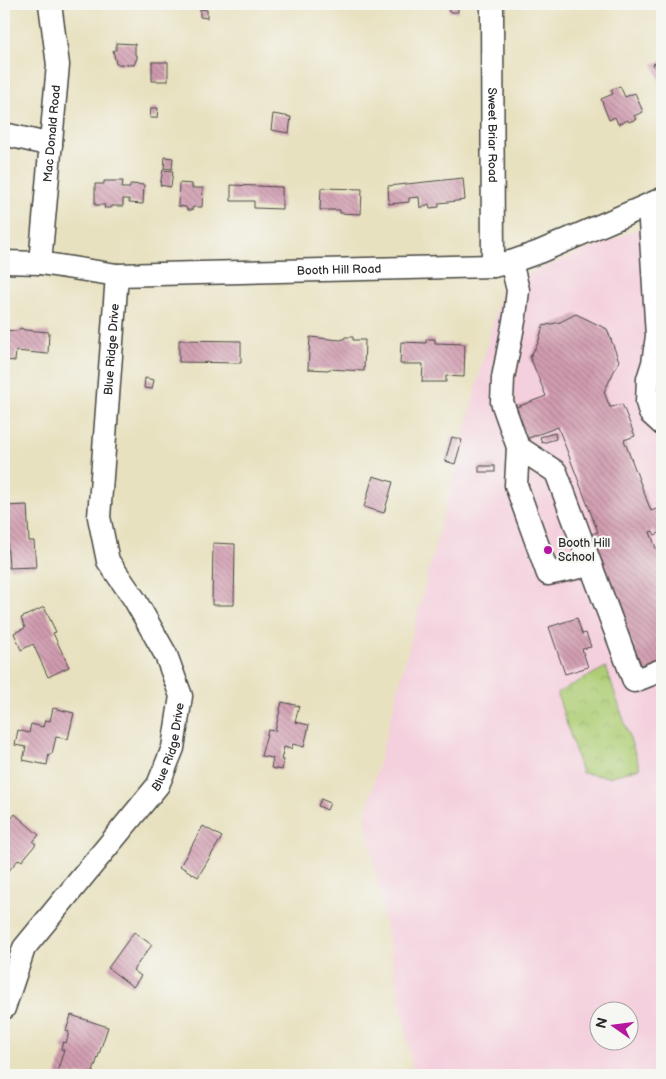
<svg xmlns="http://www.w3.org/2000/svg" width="666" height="1079" font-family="'Balsamiq Sans',sans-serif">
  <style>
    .built { fill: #f4cfdd; fill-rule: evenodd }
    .park { fill: url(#park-crowns); stroke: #6c7c50 }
    .building { fill: url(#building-back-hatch) }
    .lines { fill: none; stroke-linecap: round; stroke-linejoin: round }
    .minor-casing { stroke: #474641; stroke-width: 25 }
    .minor { stroke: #fff; stroke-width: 22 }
    .poi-dot { fill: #b5179e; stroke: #f6f6f2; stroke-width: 2 }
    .labels { text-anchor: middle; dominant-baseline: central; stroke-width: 4.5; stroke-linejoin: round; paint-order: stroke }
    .street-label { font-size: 12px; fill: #2b2b2b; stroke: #f6f6f2 }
    .poi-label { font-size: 12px; fill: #2b2b2b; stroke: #f6f6f2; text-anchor: start }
  </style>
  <defs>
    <pattern id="park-crowns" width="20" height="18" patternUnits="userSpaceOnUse" patternTransform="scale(1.25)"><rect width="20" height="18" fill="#aecd75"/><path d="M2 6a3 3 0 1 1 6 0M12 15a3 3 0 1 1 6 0" fill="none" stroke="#96b065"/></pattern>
    <pattern id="building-back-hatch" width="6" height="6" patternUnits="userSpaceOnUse" patternTransform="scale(1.25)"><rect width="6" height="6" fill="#d19cb0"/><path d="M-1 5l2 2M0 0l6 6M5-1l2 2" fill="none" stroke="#aa7f8f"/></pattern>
  </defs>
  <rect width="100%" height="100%" fill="#f6f6f2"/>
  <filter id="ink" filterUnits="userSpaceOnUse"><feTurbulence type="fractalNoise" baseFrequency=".02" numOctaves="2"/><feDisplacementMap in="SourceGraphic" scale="10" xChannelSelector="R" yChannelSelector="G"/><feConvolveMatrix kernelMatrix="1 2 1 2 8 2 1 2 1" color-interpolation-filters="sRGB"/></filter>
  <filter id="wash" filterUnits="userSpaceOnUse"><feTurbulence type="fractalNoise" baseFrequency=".0096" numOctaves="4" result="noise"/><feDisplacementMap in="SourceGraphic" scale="20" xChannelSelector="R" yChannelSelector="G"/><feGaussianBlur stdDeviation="1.12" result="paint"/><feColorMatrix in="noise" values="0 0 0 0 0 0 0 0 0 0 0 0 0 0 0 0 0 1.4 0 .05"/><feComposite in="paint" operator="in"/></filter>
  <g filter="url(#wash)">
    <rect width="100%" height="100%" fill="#e8e1c0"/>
    <path class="built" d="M662,219v856h-248l-49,-258 138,-533zM598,1012h30v30h-30z"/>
    <polygon class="park" points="606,667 640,768 609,777 582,773 557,693"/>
    <g id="blocks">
      <g class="building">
        <polygon points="448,5 458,5 458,12 449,12"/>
        <polygon points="200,9 207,10 207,18 200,17"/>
        <polygon points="116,43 135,44 135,55 137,55 137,58 134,65 116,64 113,50 116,50"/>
        <polygon points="662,60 662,86 653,64"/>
        <rect x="152" y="62" width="16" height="19"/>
        <polygon points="620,86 625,97 635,93 643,112 634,116 636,119 629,122 628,120 618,124 615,117 609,120 601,99 613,94 611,90"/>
        <polygon points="151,108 158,108 157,118 150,118"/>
        <polygon points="273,114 291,117 289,133 271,130"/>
        <polygon points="165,157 173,158 172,169 164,168"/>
        <polygon points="163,170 173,171 171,187 160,185"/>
        <polygon points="463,178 465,200 439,203 439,207 430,208 429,204 420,208 419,197 409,198 409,202 389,204 388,186"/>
        <polygon points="104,181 123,181 122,188 130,188 130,184 144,185 143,204 129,203 129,199 123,199 123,206 112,206 111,208 104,208 105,205 95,205 95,184 104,184"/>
        <polygon points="179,183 192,184 192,188 203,188 202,207 193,207 192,210 187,210 186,207 178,206"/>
        <polygon points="231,185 282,187 282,209 254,208 254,201 231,201"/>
        <polygon points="321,188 362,189 361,214 340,213 340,210 320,210"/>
        <polygon points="576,314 607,329 619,361 604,392 610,407 612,407 622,404 635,436 624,440 651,511 659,508 657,503 662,493 662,532 655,535 653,531 650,532 662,564 662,666 644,673 591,534 598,532 558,427 526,439 514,408 546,396 530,357 538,343 543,326 560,322"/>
        <polygon points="21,328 25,330 49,332 48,354 16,351 15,361 4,360 4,330 17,331"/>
        <polygon points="310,337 340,340 344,339 345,337 353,337 353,340 365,340 364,371 329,369 328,370 308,369"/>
        <polygon points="426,339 435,339 435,343 465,344 464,377 446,376 446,382 422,382 423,364 400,364 401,342 426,343"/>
        <polygon points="179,340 241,341 241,363 179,362"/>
        <polygon points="145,378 154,380 152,389 144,388"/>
        <polygon points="555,433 556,439 542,443 540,437"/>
        <polygon points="452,437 462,440 455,464 445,461"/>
        <rect x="479" y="466" width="16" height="6"/>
        <polygon points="373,476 393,482 384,513 364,507"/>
        <polygon points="27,505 29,541 34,541 36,567 9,568 5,506"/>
        <polygon points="213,543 235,544 234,605 212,605"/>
        <polygon points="44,607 56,632 53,633 69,667 48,677 33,644 21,650 14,633 25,628 21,618"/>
        <polygon points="577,618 582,634 586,633 591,647 582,649 588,667 565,674 549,627"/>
        <polygon points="282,702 299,706 295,722 309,725 304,747 293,744 291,749 284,747 281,760 284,760 282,770 271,768 273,758 261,756 268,730 275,731"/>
        <polygon points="53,708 74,713 68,739 56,737 52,754 49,754 47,765 23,760 26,747 15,745 18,730 29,733 31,724 43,727 45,720 50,721"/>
        <polygon points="321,799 330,803 327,810 318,806"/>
        <polygon points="15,814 39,835 33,842 36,844 22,861 19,859 4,876 4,843 6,840 4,838 4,828"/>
        <polygon points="203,826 222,837 198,877 180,866"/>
        <polygon points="134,932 152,945 133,970 141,976 133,987 108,968"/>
        <polygon points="71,1015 108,1027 92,1075 56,1075 64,1050 61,1049 63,1042 66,1043 69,1032 66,1031"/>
      </g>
    </g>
  </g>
  <g filter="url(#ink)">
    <use href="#blocks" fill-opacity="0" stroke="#474641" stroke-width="1"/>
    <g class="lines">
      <defs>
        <g id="minor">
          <path id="s1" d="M492,4l1,262"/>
          <polyline points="4,134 51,145"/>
          <polyline points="649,205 657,336 653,363 648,379 647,402 650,413 662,424"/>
          <path id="s2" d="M4,262l36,1 77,12 376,-9 18,-4 28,-10 123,-53"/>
          <polyline points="511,262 518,290 515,316 503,378 502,402 518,447 516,485 548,574 590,565"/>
          <path id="s3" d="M40,263l18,-198 -8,-61"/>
          <polyline points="518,447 556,472 634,681 662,670"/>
          <path id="s4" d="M4,1008l20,-60 134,-163 15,-37 8,-52 -15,-41 -31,-55 -27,-39 -9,-44 18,-242"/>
        </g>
      </defs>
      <use href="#minor" class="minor-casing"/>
      <use href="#minor" class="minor"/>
    </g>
  </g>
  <circle class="poi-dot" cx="548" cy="550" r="5"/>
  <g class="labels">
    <g class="street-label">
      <text stroke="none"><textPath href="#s3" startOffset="130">Mac Donald Road</textPath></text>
      <text stroke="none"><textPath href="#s1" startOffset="131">Sweet Briar Road</textPath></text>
      <text stroke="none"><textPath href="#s2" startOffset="336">Booth Hill Road</textPath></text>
      <text stroke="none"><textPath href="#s4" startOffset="734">Blue Ridge Drive</textPath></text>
      <text stroke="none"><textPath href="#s4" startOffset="314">Blue Ridge Drive</textPath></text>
    </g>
    <g class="poi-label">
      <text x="558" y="543">Booth Hill<tspan x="558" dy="14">School</tspan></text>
    </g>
  </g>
  <rect width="666" height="1079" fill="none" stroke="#f6f6f2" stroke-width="20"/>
  <g transform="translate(614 1026) rotate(284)"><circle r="24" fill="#f6f6f2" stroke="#a5a5a2"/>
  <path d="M0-4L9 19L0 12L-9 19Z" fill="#b5179e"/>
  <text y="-8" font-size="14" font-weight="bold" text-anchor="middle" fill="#2b2b2b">N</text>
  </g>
</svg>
